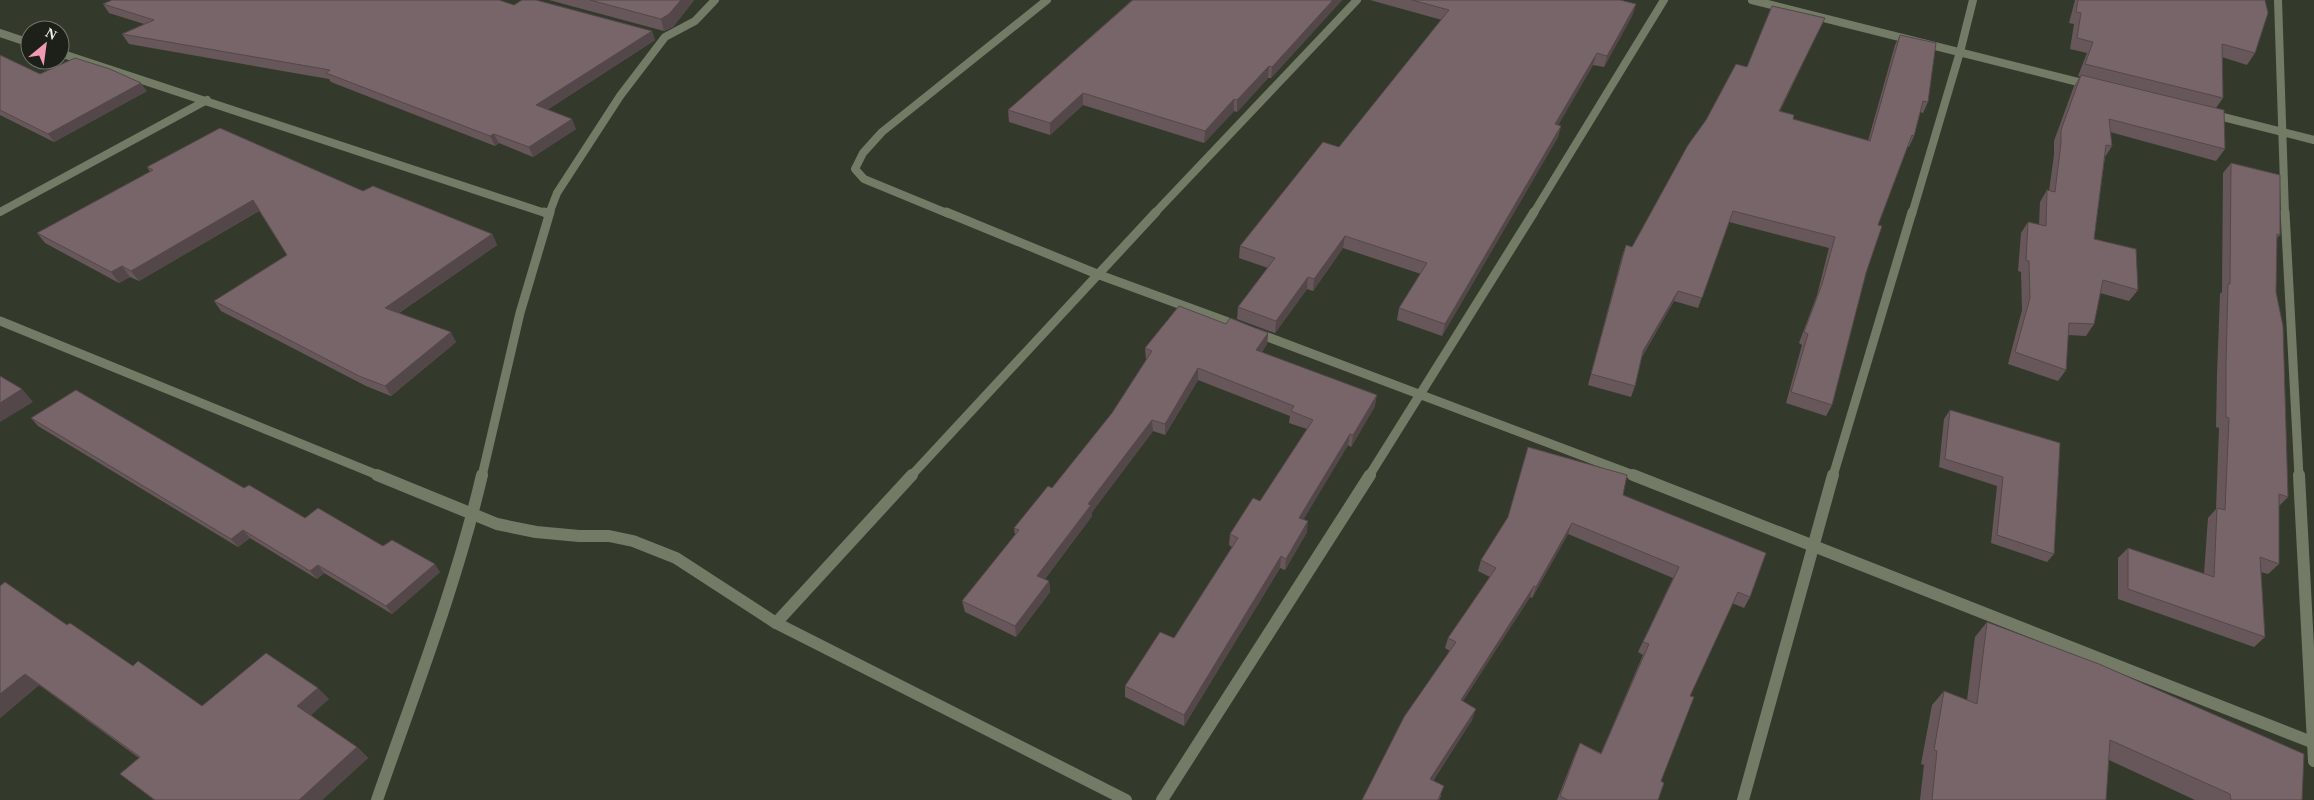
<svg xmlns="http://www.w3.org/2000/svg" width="2314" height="800" font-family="'Times New Roman',serif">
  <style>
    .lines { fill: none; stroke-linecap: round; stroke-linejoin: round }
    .street-far2 { stroke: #737b66; stroke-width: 8 }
    .street-far1 { stroke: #737b66; stroke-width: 9 }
    .street { stroke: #737b66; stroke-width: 12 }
    .wall { fill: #67575b }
    .shaded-wall { fill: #54474a }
    .building { fill: #78656a; stroke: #54474a }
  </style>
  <rect width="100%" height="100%" fill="#343a2b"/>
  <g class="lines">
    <g class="street-far2">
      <polyline points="1752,0 2090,85"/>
      <polyline points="2278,0 2285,214"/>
      <polyline points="0,33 30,43"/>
      <polyline points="60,53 548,214"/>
      <polyline points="2211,114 2314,140"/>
      <polyline points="0,212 207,100"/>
      <polyline points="549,214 557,193 620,96 665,37 695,21 715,0"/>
      <polyline points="949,214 864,179 855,169 863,153 882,132 1047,0"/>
      <polyline points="1154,214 1357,0"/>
      <polyline points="1533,214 1664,0"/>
      <polyline points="1912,214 1960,52 1973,0"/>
    </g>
    <g class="street-far1">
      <polyline points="544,212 549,214"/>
      <polyline points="946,212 1097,274 1239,326"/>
      <polyline points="2285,212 2299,476"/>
      <polyline points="0,321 380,476"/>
      <polyline points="1257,333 1636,476"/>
      <polyline points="482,476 520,313 550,212"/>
      <polyline points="911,476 1156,212"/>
      <polyline points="1369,476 1534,212"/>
      <polyline points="1833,476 1912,212"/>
    </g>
    <g class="street">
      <polyline points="377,475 497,524 536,532 579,536 609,536 633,541 676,558 776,623 1126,800"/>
      <polyline points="1633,475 2314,743"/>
      <polyline points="2299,475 2314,761"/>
      <polyline points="776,623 912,475"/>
      <path d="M377,800c37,-107 79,-214 105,-325"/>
      <polyline points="1162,800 1370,475"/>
      <polyline points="1743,800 1833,475"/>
    </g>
  </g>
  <g class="wall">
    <polygon points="549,0 694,0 673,27 664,31"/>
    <polygon points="1131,0 1342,0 1271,78 1268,78 1237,112 1234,111 1204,143 1083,105 1050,135 1009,122 1008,110 1132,0"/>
    <polygon points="1370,0 1620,0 1636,4 1632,16 1604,67 1593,65 1558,125 1561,126 1558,137 1442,336 1397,320 1399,308 1421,274 1343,248 1313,291 1307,289 1275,333 1237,319 1238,307 1268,268 1239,258 1240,246 1339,147 1442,20"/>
    <polygon points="2075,0 2265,0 2255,53 2247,65 2222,57 2223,98 2216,108 2225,149 2216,161 2110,132 2112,146 2105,157 2094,239 2138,290 2129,301 2100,293 2094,324 2086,336 2068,335 2066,370 2058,381 2008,364 2022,310 2021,272 2018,271 2021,233 2028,222 2039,225 2040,202 2047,190 2049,191 2054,155 2054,141 2074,86 2080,76 2078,76 2087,53 2070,49 2074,24 2069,23"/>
    <polygon points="103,4 514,5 655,40 547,110 576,129 533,157 499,143 495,146 331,82 329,79 129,44 122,34 144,24 109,13"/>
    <polygon points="1825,18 1780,111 1793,119 1868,141 1895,45 1900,35 1928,102 1923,113 1920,112 1914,136 1909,147 1907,146 1878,225 1832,405 1826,416 1786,403 1802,345 1799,343 1817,295 1829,248 1729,222 1698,308 1674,301 1642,357 1635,386 1631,397 1588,385 1622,256 1626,245 1632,247 1747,67"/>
    <polygon points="0,55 40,74 147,91 54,142 0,115"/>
    <polygon points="2231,163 2280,235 2277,238 2276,292 2288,497 2279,506 2279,564 2268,574 2261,572 2265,637 2254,647 2118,599 2118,558 2128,548 2204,574 2208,518 2216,509 2219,428 2216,427 2217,375 2220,294 2222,292 2223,173"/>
    <polygon points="147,167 363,191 492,234 497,245 399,313 456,342 391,396 366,386 221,311 214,301 287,255 259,211 139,281 130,277 119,283 45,243 37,233 150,172"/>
    <polygon points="1226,324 1268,333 1267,344 1262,352 1375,406 1351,447 1348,445 1303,519 1307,532 1285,570 1280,568 1184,726 1125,697 1125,686 1174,638 1232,547 1229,545 1230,534 1260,501 1307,429 1289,423 1290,416 1198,380 1165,435 1153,431 1092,512 1092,516 1045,579 1049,581 1050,592 1016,637 965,612 962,601 1015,535 1014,528 1052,488 1112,413 1146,360 1145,348"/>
    <polygon points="1950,410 2060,443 2054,554 2047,562 1991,543 1997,486 1939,467 1944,419"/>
    <polygon points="31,418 244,488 305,518 440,572 392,614 324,573 317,579 250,538 238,547 38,426"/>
    <polygon points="1528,447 1623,495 1750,597 1744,608 1732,603 1690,696 1661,781 1658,800 1557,800 1575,754 1580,743 1601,753 1643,655 1638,652 1673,578 1568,534 1532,598 1530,597 1463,701 1472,720 1433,781 1441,796 1439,800 1362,800 1450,651 1445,648 1448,638 1490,577 1478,571 1481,560 1508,518"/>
    <polygon points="0,586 67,625 133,666 202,706 329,699 310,715 357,747 368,758 322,800 154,800 120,774 139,758 39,685 0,718"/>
    <polygon points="1987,622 2302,800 2195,800 2109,760 2106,800 1920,800 1924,765 1921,764 1932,705 1944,691 1967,700 1975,637"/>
  </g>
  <g class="shaded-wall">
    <polygon points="681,0 694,0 673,27 664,31 661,19"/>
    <polygon points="1333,0 1342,0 1271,78 1272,67"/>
    <polygon points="1636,4 1632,16 1604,67 1607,56"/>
    <polygon points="1825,18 1820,28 1775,121 1779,111"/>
    <polygon points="652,31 655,40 539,115 536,105"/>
    <polygon points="1597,53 1593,65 1552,136 1555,124"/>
    <polygon points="1269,66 1268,78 1237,112 1237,100"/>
    <polygon points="141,83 147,91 54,142 48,134"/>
    <polygon points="1083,93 1083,105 1050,135 1050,123"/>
    <polygon points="1234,99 1234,111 1204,143 1205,131"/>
    <polygon points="572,119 576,129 533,157 529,147"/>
    <polygon points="1561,126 1558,137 1442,336 1445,324"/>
    <polygon points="494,134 499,143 495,146 490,136"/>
    <polygon points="253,200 260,210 139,281 131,271"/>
    <polygon points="492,234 497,245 391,318 385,308"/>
    <polygon points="1345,236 1343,248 1313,291 1314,279"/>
    <polygon points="122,266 130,277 119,283 111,272"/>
    <polygon points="1308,277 1307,289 1275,333 1276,321"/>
    <polygon points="1678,291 1674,301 1639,361 1643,351"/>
    <polygon points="451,332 456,342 391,396 385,386"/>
    <polygon points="1268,333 1267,344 1255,361 1256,350"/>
    <polygon points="1198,368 1198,380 1165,435 1165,424"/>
    <polygon points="22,389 33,402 0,422 0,403"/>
    <polygon points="1377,395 1375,406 1351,447 1353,435"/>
    <polygon points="1152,420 1153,431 1092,512 1092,516 1039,587 1037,576 1088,504"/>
    <polygon points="1350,434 1348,445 1298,529 1299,518"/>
    <polygon points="1308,521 1307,532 1285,570 1286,559"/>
    <polygon points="1572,523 1568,534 1532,598 1536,587"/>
    <polygon points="243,530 250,538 238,547 231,539"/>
    <polygon points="1281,556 1280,568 1184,726 1184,715"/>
    <polygon points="435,564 440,572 392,614 386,606"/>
    <polygon points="318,565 324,573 317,579 310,571"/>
    <polygon points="1049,581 1050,592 1016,637 1015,626"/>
    <polygon points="1534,586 1530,597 1457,710 1461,700"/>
    <polygon points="25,674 39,685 0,718 0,694"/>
    <polygon points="318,688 329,699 308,718 297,706"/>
    <polygon points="1476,709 1472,720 1427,789 1430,779"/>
    <polygon points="357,747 368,758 322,800 299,800"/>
  </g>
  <g class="building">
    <polygon points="112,0 499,0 514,5 522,0 536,0 652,31 536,105 572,119 529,147 494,134 490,136 326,73 330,70 122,34 154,20 103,4"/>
    <polygon points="590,0 681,0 669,14 661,19"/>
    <polygon points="1133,0 1333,0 1272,67 1269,66 1237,100 1234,99 1205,131 1083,93 1050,123 1008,110"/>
    <polygon points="1412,0 1620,0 1636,4 1607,56 1597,53 1555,124 1561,126 1445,324 1399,308 1427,263 1345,236 1314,279 1308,277 1276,321 1238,307 1275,258 1240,246 1323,142 1339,147 1449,10"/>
    <polygon points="2078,0 2265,0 2268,13 2255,53 2222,44 2223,98 2085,64 2093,42 2077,38 2081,13 2076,12"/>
    <polygon points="1772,6 1825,18 1779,111 1794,115 1793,119 1870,141 1900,35 1936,43 1928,102 1923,101 1914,136 1912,135 1878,225 1882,226 1866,273 1832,405 1791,392 1808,334 1804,332 1822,284 1835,237 1733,211 1702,298 1678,291 1643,351 1635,386 1591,374 1626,245 1632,247 1688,145 1706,120 1736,64 1747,67"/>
    <polygon points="0,55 40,74 75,58 110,69 141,83 48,134 0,110"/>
    <polygon points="2081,75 2224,110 2225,149 2109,119 2112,146 2106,145 2094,239 2136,249 2138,290 2103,280 2094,324 2069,323 2066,370 2015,352 2030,298 2029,261 2026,260 2028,222 2046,226 2047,190 2055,192 2061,143 2061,130"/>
    <polygon points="220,128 363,191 373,186 492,234 385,308 451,332 385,386 359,376 214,301 287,255 253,200 131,271 122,266 111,272 37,233 153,170 147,167"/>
    <polygon points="2231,163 2280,175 2280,235 2277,234 2276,292 2283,326 2288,497 2279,494 2279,564 2260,557 2265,637 2128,589 2128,548 2214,577 2217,508 2225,510 2229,418 2226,417 2226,364 2228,284 2230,284"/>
    <polygon points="1179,306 1226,324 1230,318 1268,333 1256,350 1377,395 1353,435 1350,434 1299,518 1308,521 1286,559 1281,556 1184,715 1125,686 1160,632 1174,638 1238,538 1230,534 1253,498 1260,501 1313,420 1291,411 1294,406 1198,368 1165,424 1152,420 1088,504 1091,505 1037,576 1049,581 1015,626 962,601 1019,530 1014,528 1048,486 1052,488 1112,413 1152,351 1145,348"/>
    <polygon points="0,376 22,389 0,403"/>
    <polygon points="76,390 244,488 249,485 305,518 318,508 383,546 392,540 435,564 386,606 318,565 310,571 243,530 231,539 31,418"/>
    <polygon points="1950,410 2060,443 2054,554 1997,535 2003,477 1945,459"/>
    <polygon points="1528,447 1627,475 1623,495 1766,553 1750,597 1738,592 1690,696 1694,697 1661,781 1664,783 1658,800 1568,800 1560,796 1580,743 1601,754 1649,644 1643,642 1679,567 1572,523 1536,587 1534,586 1461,700 1476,709 1430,779 1444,786 1438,800 1362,800 1404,717 1456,642 1448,638 1496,568 1481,560 1508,517"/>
    <polygon points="5,582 67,625 70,623 133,666 138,661 202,706 266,653 318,688 297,706 357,747 299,800 155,800 120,774 140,757 25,674 0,694 0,586"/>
    <polygon points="1987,622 2099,664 2304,754 2302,800 2231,800 2230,794 2110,740 2106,800 1932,800 1937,751 1934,750 1944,691 1977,704"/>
  </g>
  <g transform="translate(45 45) rotate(29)"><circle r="24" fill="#1d2019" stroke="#71746c"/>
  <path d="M0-4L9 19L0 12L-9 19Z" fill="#f19ab3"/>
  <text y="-8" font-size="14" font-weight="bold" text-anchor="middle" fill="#eef1e8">N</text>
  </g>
</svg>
